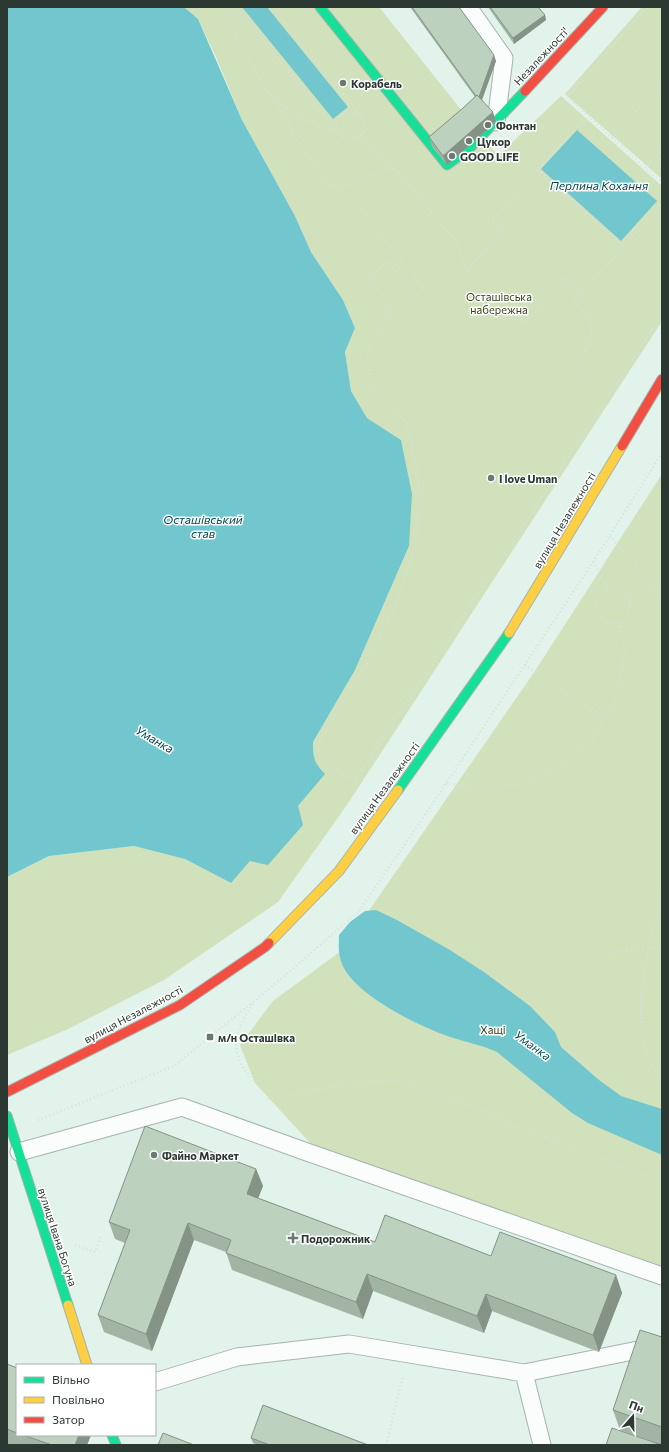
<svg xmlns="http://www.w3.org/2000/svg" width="669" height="1452" font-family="Commissioner,sans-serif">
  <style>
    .green { fill: #d0e1bc }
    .water { fill: #72c7cf }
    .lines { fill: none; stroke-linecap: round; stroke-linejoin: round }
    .lane-casing { stroke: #a6b4ad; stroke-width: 19 }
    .fast-casing { stroke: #a6b4ad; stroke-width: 11 }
    .slow-casing { stroke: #a6b4ad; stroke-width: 11 }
    .jam-casing { stroke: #a6b4ad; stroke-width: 11 }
    .path { stroke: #dae0dd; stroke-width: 2.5; stroke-dasharray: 1 3; stroke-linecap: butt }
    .lane { stroke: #fafdfc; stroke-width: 17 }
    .fast { stroke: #16e098; stroke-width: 9 }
    .slow { stroke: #ffcf43; stroke-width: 9 }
    .jam { stroke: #f24e42; stroke-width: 9 }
    .wall { fill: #a2b5a4 }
    .shaded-wall { fill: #849386 }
    .building { fill: #bcd2bf; stroke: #849386 }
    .poi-dot { fill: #6b7972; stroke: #fff; stroke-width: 1.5 }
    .labels { text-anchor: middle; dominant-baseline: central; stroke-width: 3; stroke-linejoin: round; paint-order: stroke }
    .street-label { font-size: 11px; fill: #2c3832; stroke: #fff }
    .poi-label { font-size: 11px; font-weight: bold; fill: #2c3832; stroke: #fff; text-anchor: start }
    .park-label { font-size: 11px; fill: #374017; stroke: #fff }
    .water-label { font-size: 12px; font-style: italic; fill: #00474f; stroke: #fff }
  </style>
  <rect width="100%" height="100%" fill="#e1f3ea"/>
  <g class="green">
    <path d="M184,7h195l119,149 63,-60 101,90v135l-313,481 -71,100 -114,78 -96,49 -61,26v-178l42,-21 85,-10 51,13 46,24 67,-77 26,-32c-10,-11 -11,-17 -11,-32l42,-72 54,-124 -8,-106 -34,-22 -16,-27 -6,-39 10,-24 -12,-28 -32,-48 -16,-36 -53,-96 -26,-63 -18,-38z"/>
    <polygon points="642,7 662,7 662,179 565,94"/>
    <polygon points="662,474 662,1266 312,1145 255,1083 240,1045 273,1001 341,951 535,671"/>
  </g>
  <g class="water">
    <path d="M7,7h177l14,12 44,101 53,96 16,36 32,48 12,28 -10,24 6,39 16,27 34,22 11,54 -3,52 -54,124 -42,72c0,15 1,21 12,32l-27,32 5,19 -35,40 -18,-4 -19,22 -46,-24 -51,-13 -85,10 -42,21z"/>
    <polygon points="242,7 267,7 348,107 333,119"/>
    <polygon points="577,130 657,201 621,241 541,169"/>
    <path d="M376,910l21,10 53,30 34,22 46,34 25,26 6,15 38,33 22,16 41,13v46l-74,-32 -16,-10 -75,-61c-17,-8 -37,-11 -55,-18 -29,-11 -97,-44 -102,-77 -2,-7 -1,-15 -1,-22l11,-13 15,-11z"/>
  </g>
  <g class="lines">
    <defs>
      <g id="lane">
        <polyline points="468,7 504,58 496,122"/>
        <polyline points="19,1152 182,1107 304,1151 662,1276"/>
        <polyline points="524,1373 638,1350 662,1348"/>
        <polyline points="155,1382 237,1357 349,1344 524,1373 542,1445"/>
      </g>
      <g id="fast">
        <polyline points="320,7 447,165 470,148 525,91"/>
        <polyline points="398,790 509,633"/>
        <polyline points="7,1116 68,1305"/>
        <polyline points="112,1435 116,1445"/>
      </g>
      <g id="slow">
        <polyline points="509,633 622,446"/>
        <polyline points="269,943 339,871 398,790"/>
        <polyline points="68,1305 87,1365"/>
      </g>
      <g id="jam">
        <polyline points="525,91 603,7"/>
        <polyline points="622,446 662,379"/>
        <polyline points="7,1092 180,1005 265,947 269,943"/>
      </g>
    </defs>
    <use href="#lane" class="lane-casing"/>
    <use href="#fast" class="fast-casing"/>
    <use href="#slow" class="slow-casing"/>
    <use href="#jam" class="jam-casing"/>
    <g class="path">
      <polyline points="223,7 226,11 238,40 263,84 286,117 293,134 301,145 328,184 335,188 343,187 385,168 394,169"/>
      <polyline points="236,7 336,131"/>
      <path d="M272,7l91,112c8,34 -41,19 -23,-2 5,-6 10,-5 17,-3"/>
      <path d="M272,96c18,18 40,28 65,36"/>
      <polyline points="361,135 395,169 455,240 467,271 502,231 492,220 587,116"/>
      <polyline points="612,138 662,83"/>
      <polyline points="662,149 645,168 662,182"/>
      <polyline points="645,168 567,97 647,7"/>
      <polyline points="538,170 624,246"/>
      <polyline points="358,205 424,289 415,298 388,261 369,278 392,310 375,337 367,355 370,378 379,399 406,421 419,479 416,544 393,610 367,664 375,668"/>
      <polyline points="467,271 525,323 565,278 582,294"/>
      <path d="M609,394l-33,-28c9,-15 22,-32 11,-50 -3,-5 -8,-10 -12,-15l87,-98"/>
      <polyline points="610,536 647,579 662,602"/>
      <polyline points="593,562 608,589"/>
      <circle cx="613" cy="606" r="17"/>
      <path d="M367,664l-47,76c0,4 -2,9 -1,13 2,13 25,22 36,27l307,-466"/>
      <polyline points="525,665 558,689 605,717"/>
      <polyline points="446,783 468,787 514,786 557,769 593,739 616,699 625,653 618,621"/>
      <path d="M662,892c-11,51 -41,144 0,187"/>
      <path d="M604,957c17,-8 39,-8 58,-9"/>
      <path d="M253,1004c-12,17 -22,38 -13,58 3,7 10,14 15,21"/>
      <polyline points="268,1099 341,1085 365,1082 397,1081 411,1084 480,1110 538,1135 662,1181"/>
      <polyline points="38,1120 174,1066 274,985 359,911 427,812 593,562 662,453"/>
      <polyline points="75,1245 95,1252 101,1236"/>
      <polyline points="386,1445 403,1376"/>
    </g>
    <use href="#lane" class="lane"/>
    <use href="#fast" class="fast"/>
    <use href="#slow" class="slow"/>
    <use href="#jam" class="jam"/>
  </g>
  <g class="wall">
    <polygon points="410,7 459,7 496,61 482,100 496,122 447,165 432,147 429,137 463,108 475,97"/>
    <polygon points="488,7 538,7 545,15 546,20 514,44"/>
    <polygon points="256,1169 263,1186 258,1198 375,1242 491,1256 616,1275 622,1293 599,1352 492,1311 484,1333 373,1291 363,1319 232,1270 226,1252 194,1240 152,1351 104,1332 98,1315 125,1243 115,1239 109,1222"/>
    <polygon points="662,1337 662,1445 620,1430 613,1410"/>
    <polygon points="7,1364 17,1368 17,1435 91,1435 87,1445 9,1445 7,1444"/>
    <polygon points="251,1438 368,1445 258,1445 253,1443"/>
  </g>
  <g class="shaded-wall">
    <polygon points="545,15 546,20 514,44 513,38"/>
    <polygon points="494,55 496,61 480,105 478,99"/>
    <polygon points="493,112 496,122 447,165 443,156"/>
    <polygon points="256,1169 263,1186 253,1211 247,1194"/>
    <polygon points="188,1223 194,1240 152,1351 146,1334"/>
    <polygon points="367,1274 373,1291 363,1319 356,1302"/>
    <polygon points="616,1275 622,1293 599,1352 593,1335"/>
    <polygon points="486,1294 492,1311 484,1333 477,1316"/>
    <polygon points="79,1435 91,1435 87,1445 75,1445"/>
  </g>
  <g class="building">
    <polygon points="412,7 459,7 494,55 479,97 477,95 476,96"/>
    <polygon points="490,7 538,7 545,15 513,38"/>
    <polygon points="477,95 493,112 443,156 429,137 463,108"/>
    <polygon points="145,1126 256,1169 247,1194 375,1242 385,1215 491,1256 500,1232 616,1275 593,1335 486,1294 477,1316 367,1274 356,1302 226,1253 231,1240 188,1223 146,1334 98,1315 130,1230 109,1222"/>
    <polygon points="640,1330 662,1337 662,1427 613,1410"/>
    <polygon points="7,1364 17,1368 17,1433 7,1429"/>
    <polygon points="263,1405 368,1445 270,1445 251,1438"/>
    <polygon points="612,1428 662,1445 606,1445"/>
    <polygon points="163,1433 194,1445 158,1445"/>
    <polygon points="23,1435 79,1435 75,1445 52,1445"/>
  </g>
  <g class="poi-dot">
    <circle cx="343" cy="83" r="4"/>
    <circle cx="488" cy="125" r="4"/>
    <circle cx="469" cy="141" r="4"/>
    <circle cx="452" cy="156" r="4"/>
    <circle cx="491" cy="478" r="4"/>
    <rect x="206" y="1033" width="8" height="8" rx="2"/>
    <circle cx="154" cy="1155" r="4"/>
    <path d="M291 1232h4v4h4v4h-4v4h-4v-4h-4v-4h4z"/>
  </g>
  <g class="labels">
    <g class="street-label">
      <text transform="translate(541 56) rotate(-47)">Незалежності'</text>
      <text transform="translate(564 520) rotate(-59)">вулиця Незалежності</text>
      <text transform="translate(384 788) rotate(-54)">вулиця Незалежності</text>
      <text transform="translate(133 1014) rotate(-28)">вулиця Незалежності</text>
      <text transform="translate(58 1237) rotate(72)">вулиця Івана Богуна</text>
    </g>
    <g class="poi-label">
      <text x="351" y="83">Корабель</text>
      <text x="496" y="125">Фонтан</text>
      <text x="477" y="141">Цукор</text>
      <text x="460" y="156">GOOD LIFE</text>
      <text x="499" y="478">I love Uman</text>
      <text x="218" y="1037">м/н Осташівка</text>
      <text x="162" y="1155">Файно Маркет</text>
      <text x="301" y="1238">Подорожник</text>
    </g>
    <g class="park-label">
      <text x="499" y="296">Осташівська<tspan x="499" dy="13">набережна</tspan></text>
      <text x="493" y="1029">Хащі</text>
    </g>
    <g class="water-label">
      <text x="599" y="185">Перлина Кохання</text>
      <text x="203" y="519">Осташівський<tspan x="203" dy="14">став</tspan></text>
      <text transform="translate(155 739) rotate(30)">Уманка</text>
      <text transform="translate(533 1045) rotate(36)">Уманка</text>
    </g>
  </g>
  <rect width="669" height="1452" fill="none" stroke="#2c3832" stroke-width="16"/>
  <rect x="16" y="1364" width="140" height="72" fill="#ffffff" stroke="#abafad"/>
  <rect x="24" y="1377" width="20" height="6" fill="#16e098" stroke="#abafad"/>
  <text x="52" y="1384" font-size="12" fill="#2c3832">Вільно</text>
  <rect x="24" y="1397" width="20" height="6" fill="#ffcf43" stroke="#abafad"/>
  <text x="52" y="1404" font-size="12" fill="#2c3832">Повільно</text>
  <rect x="24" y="1417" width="20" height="6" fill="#f24e42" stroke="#abafad"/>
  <text x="52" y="1424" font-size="12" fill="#2c3832">Затор</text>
  <g transform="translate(633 1416) rotate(20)" stroke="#ffffff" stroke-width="3" paint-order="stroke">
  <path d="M0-3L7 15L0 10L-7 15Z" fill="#2c3832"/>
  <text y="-6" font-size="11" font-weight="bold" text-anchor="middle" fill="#2c3832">Пн</text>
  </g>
</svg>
